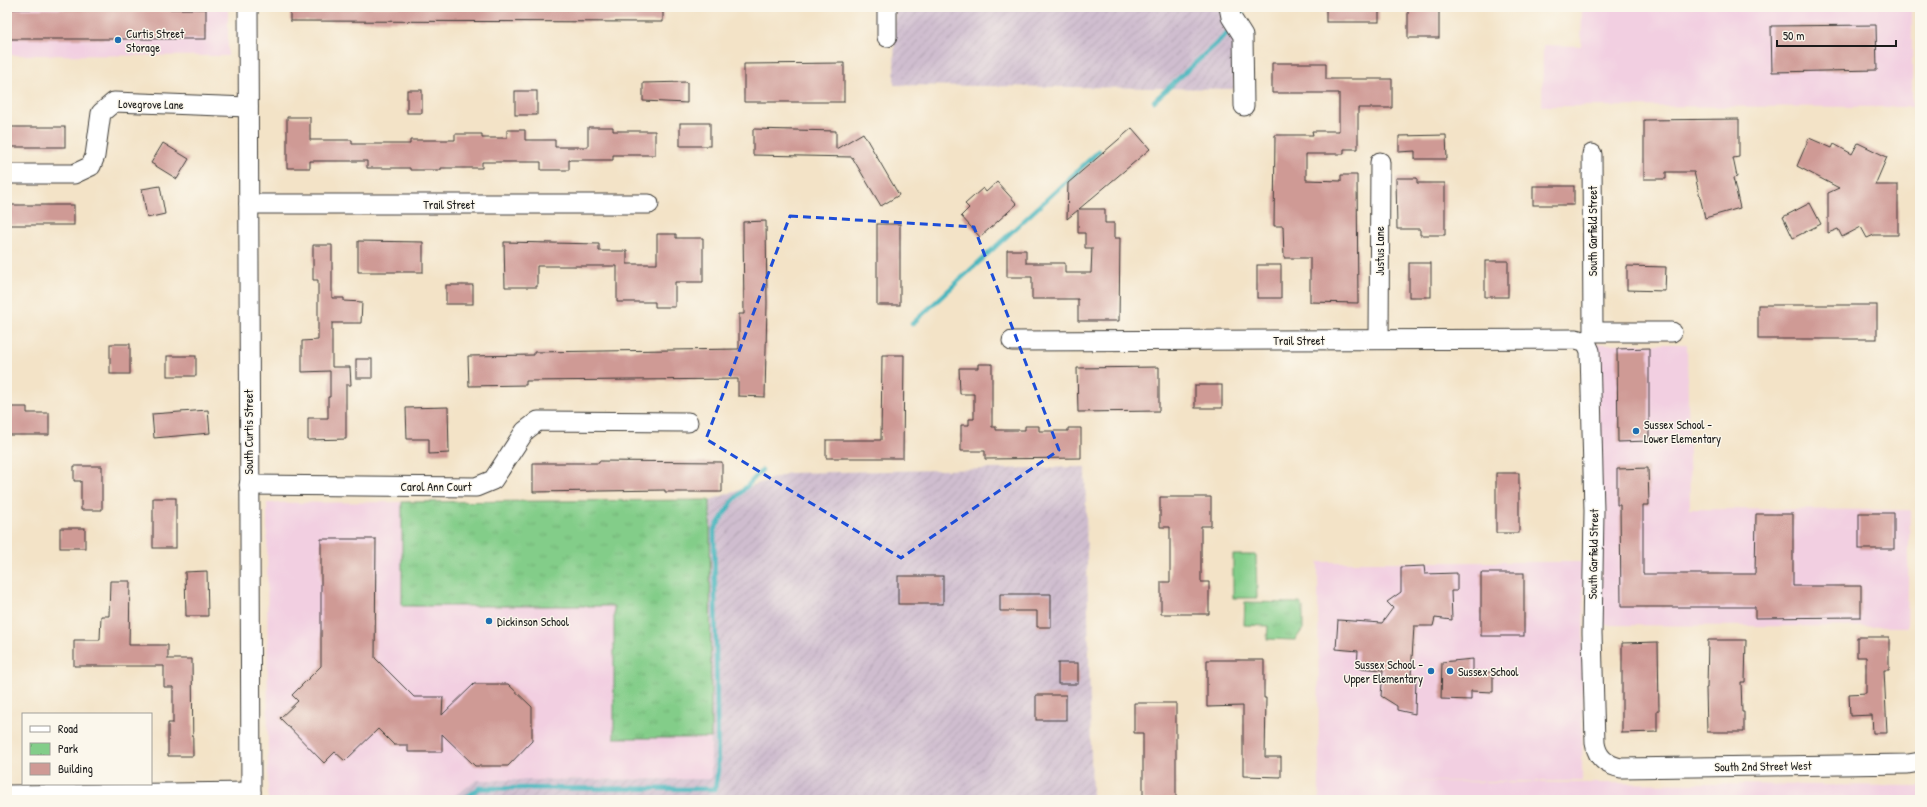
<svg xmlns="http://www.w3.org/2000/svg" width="1927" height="807" font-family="'Patrick Hand',sans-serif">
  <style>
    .built { fill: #f2cfe1 }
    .industrial { fill: url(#industrial-furrows) }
    .grass { fill: #83cd89; stroke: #507452 }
    .park { fill: url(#park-tufts); stroke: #507452 }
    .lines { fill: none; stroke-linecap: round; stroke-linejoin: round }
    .stream { stroke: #47b6be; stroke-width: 4.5 }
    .building { fill: #cf9a95 }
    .minor-casing { stroke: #3c3a36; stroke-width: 21 }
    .minor { stroke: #fff; stroke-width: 19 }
    .marked { fill: none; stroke: #1d4ed8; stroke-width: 3; stroke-dasharray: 8 5; stroke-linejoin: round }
    .poi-dot { fill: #1f6fb2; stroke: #fbf7ec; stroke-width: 1.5 }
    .labels { text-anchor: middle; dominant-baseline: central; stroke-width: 3; stroke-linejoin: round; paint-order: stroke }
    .poi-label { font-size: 12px; fill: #1c1c1c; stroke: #fbf7ec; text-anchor: start }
    .street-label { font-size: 12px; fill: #1c1c1c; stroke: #fbf7ec }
  </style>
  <defs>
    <pattern id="industrial-furrows" width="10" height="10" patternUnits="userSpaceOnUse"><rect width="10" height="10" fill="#cfbdcf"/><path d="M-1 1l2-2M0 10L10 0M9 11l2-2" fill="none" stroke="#b1a2b1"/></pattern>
    <pattern id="park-tufts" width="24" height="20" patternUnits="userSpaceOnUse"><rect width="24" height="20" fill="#83cd89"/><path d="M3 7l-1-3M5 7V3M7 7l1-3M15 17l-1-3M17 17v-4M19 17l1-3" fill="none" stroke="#71af76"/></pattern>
  </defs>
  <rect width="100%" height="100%" fill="#fbf7ec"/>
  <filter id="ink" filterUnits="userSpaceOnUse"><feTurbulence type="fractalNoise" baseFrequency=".025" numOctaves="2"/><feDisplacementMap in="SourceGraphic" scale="8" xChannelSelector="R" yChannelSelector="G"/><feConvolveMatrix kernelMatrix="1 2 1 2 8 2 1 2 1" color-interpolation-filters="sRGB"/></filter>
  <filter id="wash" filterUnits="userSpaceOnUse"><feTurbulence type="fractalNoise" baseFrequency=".012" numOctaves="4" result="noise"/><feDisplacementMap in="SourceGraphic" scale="16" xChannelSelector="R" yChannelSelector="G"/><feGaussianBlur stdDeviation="0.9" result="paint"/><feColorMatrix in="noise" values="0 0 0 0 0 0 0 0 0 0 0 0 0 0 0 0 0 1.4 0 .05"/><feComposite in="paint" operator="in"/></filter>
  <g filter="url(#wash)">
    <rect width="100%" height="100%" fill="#f3e3c7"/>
    <g class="built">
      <polygon points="7,7 228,7 228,56 7,55"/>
      <polygon points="1582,7 1912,7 1912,107 1542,106 1543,45 1581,46"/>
      <polygon points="1597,344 1687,344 1690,509 1910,510 1907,627 1602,625"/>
      <polygon points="710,500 711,779 477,780 448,800 268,800 267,503"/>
      <polygon points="1318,562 1584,562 1582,781 1377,781 1920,786 1920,800 1319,800"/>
    </g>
    <g class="industrial">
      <polygon points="895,7 1235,7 1234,89 894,85"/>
      <polygon points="1085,467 1092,800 448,800 477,780 711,779 710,500 789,473"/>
    </g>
    <polygon class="grass" points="1233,555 1256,555 1257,598 1233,598"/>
    <g class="park">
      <polygon points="710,500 711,738 614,738 614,606 402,606 402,502"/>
      <polygon points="1245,602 1300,603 1303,607 1303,629 1295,640 1267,639 1268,626 1244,625"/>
    </g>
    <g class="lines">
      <g class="stream">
        <polyline points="1241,16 1244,7"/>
        <polyline points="1154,101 1229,32"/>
        <polyline points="912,324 1099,151"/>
        <polyline points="463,800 479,788 715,789 718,770 714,530 732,502 762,470"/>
      </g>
    </g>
    <g id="blocks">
      <g class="building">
        <polygon points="290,7 663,7 663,22 290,21"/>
        <rect x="1326" y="7" width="53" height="15"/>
        <rect x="1408" y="7" width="31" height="31"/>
        <rect x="7" y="9" width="199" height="30"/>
        <polygon points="1876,25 1877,70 1772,72 1771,26"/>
        <polygon points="844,63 844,102 744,102 744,64"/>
        <polygon points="1272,63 1326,63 1326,79 1392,79 1392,108 1358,108 1358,149 1344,149 1344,154 1306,154 1306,180 1341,181 1341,175 1357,175 1358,303 1310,302 1310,258 1284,258 1283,226 1274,226 1275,135 1313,135 1312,131 1339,131 1339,93 1272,93"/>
        <polygon points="687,82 687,103 643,101 643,83"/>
        <rect x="407" y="90" width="15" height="23"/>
        <rect x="515" y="91" width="22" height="24"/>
        <polygon points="287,117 310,117 310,140 352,140 352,144 410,144 410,140 455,140 455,134 482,134 482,138 507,138 507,130 525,130 525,140 555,140 555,147 588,147 588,127 613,127 613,131 655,131 655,155 613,155 613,160 569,160 569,170 541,170 541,162 482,162 482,168 441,168 441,170 410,170 410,168 367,168 367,161 310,161 310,168 287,168"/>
        <polygon points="1739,119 1739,157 1733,158 1737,177 1733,178 1740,208 1705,218 1694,172 1666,172 1666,179 1644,179 1644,120"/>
        <rect x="680" y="123" width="30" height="23"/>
        <rect x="7" y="127" width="58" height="20"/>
        <polygon points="1132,128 1150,149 1079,209 1105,209 1105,223 1114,223 1114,238 1120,238 1119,321 1078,321 1078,299 1032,299 1032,277 1007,277 1007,250 1026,250 1026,263 1065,263 1065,273 1091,273 1092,248 1085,248 1085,233 1078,233 1078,210 1067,219 1068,183"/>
        <polygon points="753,129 836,131 836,149 863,133 899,195 881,206 852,157 753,155"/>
        <polygon points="1446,135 1447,159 1415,159 1415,151 1399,152 1399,136"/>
        <polygon points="1809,138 1832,148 1834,144 1852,154 1858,143 1887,157 1875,185 1898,185 1898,235 1874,235 1867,238 1861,227 1842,237 1838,229 1828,233 1828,193 1839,188 1797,166"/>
        <polygon points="163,143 189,159 177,179 151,163"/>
        <polygon points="1396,178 1417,178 1417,183 1445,183 1445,235 1420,235 1420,229 1397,229"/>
        <polygon points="997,182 1017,204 980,237 961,216 969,208 965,204 983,188 986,192"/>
        <polygon points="160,186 165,214 147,218 142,189"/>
        <rect x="1533" y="186" width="41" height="19"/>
        <polygon points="1810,203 1821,224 1793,238 1783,217"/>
        <rect x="8" y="205" width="66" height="20"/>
        <polygon points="766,221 767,303 765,397 738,396 738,379 526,381 526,385 469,386 468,356 534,355 534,352 739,349 739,314 744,314 743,222"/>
        <rect x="877" y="224" width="23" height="81"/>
        <polygon points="657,234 676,234 676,238 703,238 703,282 675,282 675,307 655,307 655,302 617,302 617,266 537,266 537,287 505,287 504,242 599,244 599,251 627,251 627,264 657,264"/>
        <polygon points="358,241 423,242 423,272 358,272"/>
        <polygon points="313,245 332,245 332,298 344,298 344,301 362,302 361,323 332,323 332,367 350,367 351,385 346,385 346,439 308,440 308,418 328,418 328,397 330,397 330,371 302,372 302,341 318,340 318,280 313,280"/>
        <rect x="1485" y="261" width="23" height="36"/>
        <rect x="1409" y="263" width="22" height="34"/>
        <rect x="1257" y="265" width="24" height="33"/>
        <polygon points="1627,266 1666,267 1665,291 1627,290"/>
        <rect x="446" y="285" width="27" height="19"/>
        <rect x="1758" y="305" width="119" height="34"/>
        <rect x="110" y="344" width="20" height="30"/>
        <polygon points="1649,348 1649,441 1618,442 1617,349"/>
        <polygon points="882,355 904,355 903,458 826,458 826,440 881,440"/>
        <rect x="167" y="356" width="29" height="20"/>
        <rect x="356" y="359" width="16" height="19"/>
        <polygon points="978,364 992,364 992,427 996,427 996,430 1025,430 1025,426 1039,426 1039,431 1068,431 1068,428 1081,428 1081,458 985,459 985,451 961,451 961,425 969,425 969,419 974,419 974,394 960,394 959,368 978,368"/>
        <polygon points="1159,367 1159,411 1078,412 1077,368"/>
        <rect x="1195" y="385" width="27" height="23"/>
        <polygon points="7,407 27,407 27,413 49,413 49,435 7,435"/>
        <polygon points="448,407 449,453 429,454 429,439 407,439 406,408"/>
        <polygon points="208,410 210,433 154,438 152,414"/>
        <polygon points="599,461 722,462 722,492 665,492 665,490 533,492 533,463 599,463"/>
        <polygon points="74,466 102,466 102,510 81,510 81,481 74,481"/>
        <polygon points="1648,468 1649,505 1643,505 1643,574 1755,574 1756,514 1793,514 1793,586 1861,586 1861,617 1755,618 1755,607 1621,607 1620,505 1617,505 1617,469"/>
        <rect x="1496" y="473" width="23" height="60"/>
        <polygon points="1160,497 1211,497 1211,526 1201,526 1201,582 1209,582 1209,614 1161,614 1161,582 1170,582 1170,527 1160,527"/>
        <rect x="153" y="498" width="23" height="50"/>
        <rect x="1859" y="513" width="35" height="36"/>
        <rect x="60" y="528" width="25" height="20"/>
        <polygon points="321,539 376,539 375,658 414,697 443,697 442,715 474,684 508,684 532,707 532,741 508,766 475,766 442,734 442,752 408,752 408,745 394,745 378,729 345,761 335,752 324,763 280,718 298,701 292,695 321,666"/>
        <polygon points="1424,566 1425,574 1457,573 1457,591 1451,591 1452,620 1435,618 1433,626 1414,626 1411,675 1416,677 1415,714 1397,710 1397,706 1381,696 1383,670 1357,668 1358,651 1336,649 1338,620 1382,623 1393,608 1387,602 1401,592 1401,567"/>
        <polygon points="207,571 208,616 186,616 185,572"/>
        <rect x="1481" y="573" width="43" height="63"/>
        <rect x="898" y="576" width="45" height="28"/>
        <polygon points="110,581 130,581 129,645 168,645 168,659 192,659 193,756 168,756 168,723 173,723 173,687 164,687 164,666 74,666 74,640 100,640 101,616 109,616"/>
        <polygon points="1000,594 1051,594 1051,627 1037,627 1037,611 1000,611"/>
        <polygon points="1857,637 1889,637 1889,670 1884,670 1887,733 1873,733 1872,715 1850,716 1849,694 1866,693 1866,657 1857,657"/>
        <polygon points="1708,640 1746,640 1745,682 1741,682 1742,712 1744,712 1744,732 1707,732 1706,688 1707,688"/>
        <polygon points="1658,642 1659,711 1657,711 1657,732 1622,733 1622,643"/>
        <polygon points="1473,659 1473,671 1493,672 1493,692 1471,691 1471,700 1441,699 1442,662"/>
        <polygon points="1207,660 1264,660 1264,698 1266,698 1265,757 1281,757 1281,777 1243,776 1243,706 1207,707"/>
        <rect x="1058" y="663" width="20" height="21"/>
        <rect x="1036" y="695" width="30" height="25"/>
        <polygon points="1134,703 1176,703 1176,800 1143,800 1143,733 1134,733"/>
      </g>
    </g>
  </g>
  <g filter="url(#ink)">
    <use href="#blocks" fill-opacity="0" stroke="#3c3a36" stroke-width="1"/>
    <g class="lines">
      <defs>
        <g id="minor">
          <polyline points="248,7 251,800"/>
          <polyline points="887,7 887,37"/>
          <polyline points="1229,7 1231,17 1243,36 1244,106"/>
          <polyline points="1592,154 1593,332"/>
          <polyline points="7,174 74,174 91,166 95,156 101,113 114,102 248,107"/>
          <polyline points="249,204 649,204"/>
          <polyline points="1593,332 1672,332"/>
          <polyline points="1379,339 1380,162"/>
          <polyline points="1012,341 1576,339 1586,342"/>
          <path d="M1586,342l4,9 4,160 -2,122 3,110c2,15 12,22 26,25l287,-4 12,-2"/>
          <polyline points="249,485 476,487 493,480 525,431 538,421 688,422"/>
          <polyline points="7,795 251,792"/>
        </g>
      </defs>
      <use href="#minor" class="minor-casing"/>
      <use href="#minor" class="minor"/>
    </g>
  </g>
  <path class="marked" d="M790,216l184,11 85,223 -158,108 -195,-119z"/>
  <g class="poi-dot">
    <circle cx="118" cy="40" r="4"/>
    <circle cx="1636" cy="431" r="4"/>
    <circle cx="489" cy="621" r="4"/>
    <circle cx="1431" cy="671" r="4"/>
    <circle cx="1450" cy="671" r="4"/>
  </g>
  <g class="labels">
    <g class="poi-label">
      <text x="126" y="33">Curtis Street<tspan x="126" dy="14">Storage</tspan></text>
      <text x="1644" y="424">Sussex School -<tspan x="1644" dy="14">Lower Elementary</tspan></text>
      <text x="497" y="621">Dickinson School</text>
      <text x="1423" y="664" text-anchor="end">Sussex School -<tspan x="1423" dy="14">Upper Elementary</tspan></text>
      <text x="1458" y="671">Sussex School</text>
    </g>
    <g class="street-label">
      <text transform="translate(151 104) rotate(1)">Lovegrove Lane</text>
      <text x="449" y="204">Trail Street</text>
      <text transform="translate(1592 231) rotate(-90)">South Garfield Street</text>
      <text transform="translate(1379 251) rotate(-90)">Justus Lane</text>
      <text x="1299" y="340">Trail Street</text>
      <text transform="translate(248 432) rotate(-90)">South Curtis Street</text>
      <text x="436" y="486">Carol Ann Court</text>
      <text transform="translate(1593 554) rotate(-89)">South Garfield Street</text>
      <text transform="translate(1763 766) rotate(-1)">South 2nd Street West</text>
    </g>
  </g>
  <rect width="1927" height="807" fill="none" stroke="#fbf7ec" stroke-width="24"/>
  <rect x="22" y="713" width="130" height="72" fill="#fbf7ec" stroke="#a29f99"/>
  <rect x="30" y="726" width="20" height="6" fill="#ffffff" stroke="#a29f99"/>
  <text x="58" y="733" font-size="12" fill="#1c1c1c">Road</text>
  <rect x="30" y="743" width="20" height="12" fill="url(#park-tufts)" stroke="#a29f99"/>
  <text x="58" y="753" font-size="12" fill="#1c1c1c">Park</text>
  <rect x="30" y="763" width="20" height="12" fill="#cf9a95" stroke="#a29f99"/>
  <text x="58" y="773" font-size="12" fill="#1c1c1c">Building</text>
  <path d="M1777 40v6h119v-6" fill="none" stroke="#1c1c1c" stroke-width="2"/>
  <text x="1783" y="40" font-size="12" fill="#1c1c1c" stroke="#fbf7ec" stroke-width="3" paint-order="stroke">50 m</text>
</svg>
